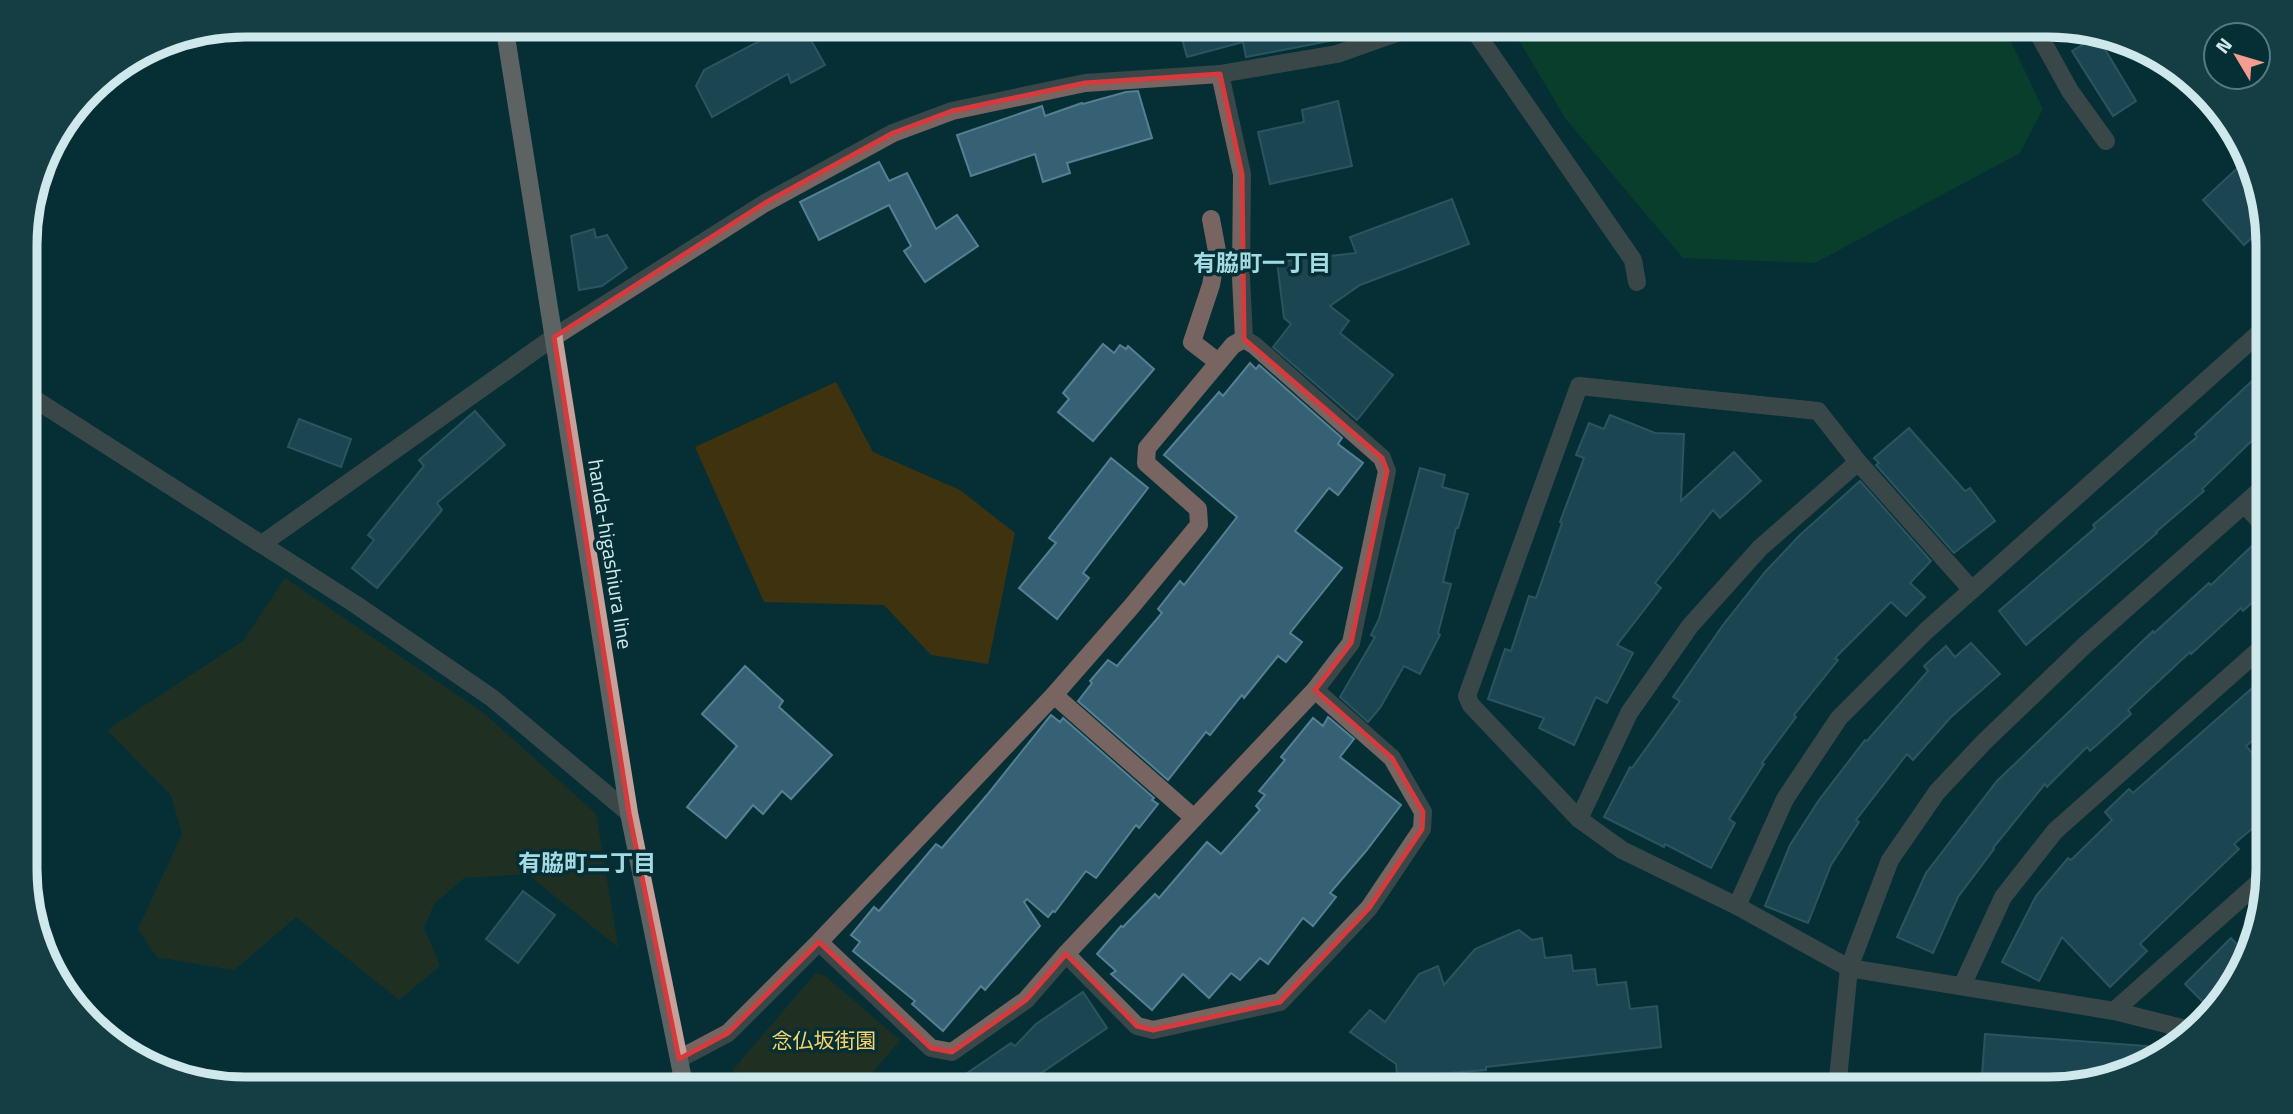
<svg xmlns="http://www.w3.org/2000/svg" width="2293" height="1114" font-family="'Titillium Web','Noto Sans JP',sans-serif">
  <style>
    .green { fill: #3f320f }
    .water { fill: #0d5021 }
    .building { fill: #366174; stroke: #558094; stroke-width: 2 }
    .lines { fill: none; stroke-linecap: round; stroke-linejoin: round }
    .minor { stroke: #786562; stroke-width: 18 }
    .major { stroke: #c7a099; stroke-width: 18 }
    .marked { fill: none; stroke: #d53b3c; stroke-width: 5; stroke-linejoin: round }
    .labels { text-anchor: middle; dominant-baseline: central; stroke-width: 7; stroke-linejoin: round; paint-order: stroke }
    .street-label { font-size: 21px; fill: #cee8ec; stroke: #052f35 }
    .park-label { font-size: 21px; fill: #fad26a; stroke: #052f35 }
    .neighbourhood-label { font-size: 23px; font-weight: bold; fill: #a4dae3; stroke: #052f35 }
    .rim { fill: none; stroke: #cee8ec; stroke-width: 9 }
  </style>
  <rect width="100%" height="100%" fill="#052f35"/>
  <g class="green">
    <polygon points="836,382 873,452 960,490 1015,533 988,664 931,655 884,605 764,602 695,447"/>
    <polygon points="285,578 485,714 596,814 618,947 527,874 464,878 434,904 424,928 440,966 399,1000 296,917 234,970 157,957 138,929 182,834 171,795 107,730 243,641"/>
    <polygon points="816,973 824,975 900,1040 859,1089 758,1089 733,1070"/>
  </g>
  <polygon class="water" points="1510,25 2003,25 2043,109 2020,153 1815,263 1683,258 1565,118"/>
  <g class="building">
    <polygon points="792,24 802,24 825,65 791,83 788,74 712,117 696,86 704,70"/>
    <polygon points="1178,24 1344,24 1345,38 1246,57 1243,42 1187,57"/>
    <polygon points="2097,36 2136,101 2113,116 2072,51"/>
    <polygon points="1138,91 1152,138 1067,163 1070,173 1043,182 1035,154 971,176 957,135 1042,106 1045,116 1082,103 1083,104 1126,92"/>
    <polygon points="1338,101 1352,166 1270,184 1258,132 1304,122 1302,110"/>
    <polygon points="879,162 889,181 907,173 936,229 957,215 978,246 925,282 904,251 911,246 889,205 819,240 800,202"/>
    <polygon points="2244,162 2267,216 2267,224 2244,245 2203,200"/>
    <polygon points="1452,199 1469,244 1360,285 1330,306 1349,321 1340,333 1393,375 1357,420 1273,347 1291,324 1284,318 1277,262 1356,253 1350,237"/>
    <polygon points="594,229 596,238 607,235 627,268 602,286 579,290 571,236"/>
    <polygon points="1103,344 1114,353 1120,345 1126,349 1128,346 1154,369 1093,441 1058,412 1069,399 1063,393"/>
    <polygon points="1250,363 1256,369 1259,365 1342,438 1338,444 1363,463 1338,495 1329,488 1295,531 1342,568 1290,633 1302,642 1286,662 1278,656 1244,698 1242,695 1210,735 1206,732 1168,780 1078,701 1092,683 1090,681 1108,660 1117,666 1162,613 1158,609 1180,581 1184,585 1237,517 1164,455 1219,392 1223,396"/>
    <polygon points="2267,367 2267,426 2202,489 2204,491 2156,532 2157,533 2026,645 1999,611 2095,528 2093,525 2197,437 2195,434"/>
    <polygon points="475,411 505,445 437,503 442,510 377,588 352,568 374,540 368,535 424,466 419,460"/>
    <polygon points="1610,415 1655,433 1684,434 1681,501 1734,452 1761,481 1720,518 1713,510 1655,583 1661,588 1617,645 1633,653 1607,703 1596,697 1574,745 1539,728 1544,718 1488,699 1505,649 1511,651 1529,596 1536,598 1562,523 1560,522 1584,458 1576,455 1589,423 1604,429"/>
    <polygon points="299,419 351,439 341,467 288,447"/>
    <polygon points="1909,428 1965,491 1970,488 1995,521 1954,553 1876,465 1879,463 1874,458"/>
    <polygon points="1111,458 1148,488 1083,573 1089,578 1057,619 1019,588 1056,543 1049,538"/>
    <polygon points="1420,468 1445,475 1442,487 1468,494 1458,528 1456,528 1443,582 1451,584 1438,633 1440,635 1420,674 1404,666 1380,708 1368,722 1340,697 1375,637 1371,635 1379,619"/>
    <polygon points="1860,481 1931,561 1910,583 1925,597 1906,616 1891,602 1835,658 1838,660 1794,715 1796,717 1762,763 1764,764 1729,819 1735,823 1711,868 1665,844 1664,847 1604,817 1630,767 1632,768 1680,701 1673,697 1723,625 1765,572 1800,535"/>
    <polygon points="2255,543 2268,556 2268,588 2243,611 2241,608 2191,654 2190,652 2128,710 2131,714 2090,751 2087,747 2047,787 2045,784 1993,848 1994,849 1958,897 1933,953 1897,937 1926,873 1997,781 2153,631 2154,633 2209,583 2211,585"/>
    <polygon points="1971,643 2000,674 1951,717 1913,760 1907,754 1856,820 1859,822 1831,865 1808,923 1765,906 1790,845 1819,800 1865,740 1867,741 1928,671 1924,666 1946,646 1955,657"/>
    <polygon points="745,666 783,701 779,707 832,755 791,799 782,791 763,814 753,805 726,838 687,807 737,746 702,714"/>
    <polygon points="2268,674 2268,728 2246,746 2268,772 2268,815 2234,844 2239,849 2140,944 2147,951 2110,987 2062,937 2039,981 2002,962 2036,896 2068,858 2071,860 2112,820 2105,812 2129,789 2133,793"/>
    <polygon points="1051,715 1060,722 1063,718 1154,798 1152,800 1158,804 1139,828 1136,825 1096,878 1086,871 1055,912 1053,911 1048,917 1027,899 1024,902 1040,926 985,990 981,986 943,1031 912,1004 915,1001 853,951 860,942 851,935 874,907 879,911 936,844 942,848 987,795"/>
    <polygon points="1328,717 1354,739 1340,757 1401,805 1366,851 1330,893 1336,897 1313,926 1303,918 1268,964 1260,958 1240,980 1231,973 1209,998 1183,974 1152,1010 1111,974 1116,971 1097,954 1121,926 1123,927 1155,894 1159,898 1207,842 1221,854 1260,810 1256,806 1265,795 1259,791 1285,760 1281,757 1313,718 1323,726"/>
    <polygon points="523,891 555,915 518,963 486,939"/>
    <polygon points="1519,930 1532,940 1542,938 1545,958 1571,955 1573,971 1595,969 1597,985 1626,982 1630,1009 1657,1006 1661,1047 1486,1067 1486,1070 1437,1074 1437,1082 1398,1085 1396,1064 1350,1032 1370,1010 1385,1022 1419,974 1438,966 1444,985 1475,949"/>
    <polygon points="2231,938 2248,956 2246,966 2209,1008 2185,984"/>
    <polygon points="1083,992 1107,1028 1018,1089 944,1089 1011,1043 1015,1046 1036,1024"/>
    <polygon points="1985,1034 2174,1048 2171,1052 2062,1089 1981,1089"/>
  </g>
  <g class="lines">
    <g class="minor">
      <polyline points="1470,24 1633,260 1637,282"/>
      <polyline points="2033,24 2070,91 2106,141"/>
      <polyline points="1220,74 1242,174 1241,277 1244,339"/>
      <polyline points="1211,219 1217,251 1211,285 1192,342 1218,362"/>
      <polyline points="25,393 355,604 492,698 629,813"/>
      <polyline points="2245,505 2268,530"/>
      <polyline points="262,544 554,337 765,203 893,133 952,111 1085,83 1220,74 1337,54 1422,24"/>
      <polyline points="1972,590 1858,462 1818,411 1579,386 1467,696 1471,705 1579,819 1622,850 1737,906 1849,968 2114,1011 2190,1030"/>
      <polyline points="1054,695 1194,818"/>
      <polyline points="1579,819 1629,713 1690,626 1760,548 1858,462"/>
      <polyline points="1737,906 1785,799 1839,718 1926,631 2267,326"/>
      <polyline points="1066,954 1137,1026 1153,1030 1280,1002 1369,908 1422,829 1423,812 1392,758 1315,690"/>
      <polyline points="1962,986 2003,897 2055,831 2268,642"/>
      <polyline points="2114,1011 2267,875"/>
      <polyline points="679,1059 728,1033 819,942 931,1048 952,1052 1026,1000 1066,954 1315,690 1351,643 1387,471 1382,458 1254,345 1244,339 1233,345 1147,448 1146,463 1198,509 1199,525 1131,607 1054,695 819,942"/>
      <polyline points="1837,1089 1849,968 1890,860 1937,792 1984,742 2085,645 2267,484"/>
    </g>
    <polyline class="major" points="504,24 629,813 685,1089"/>
  </g>
  <path d="M0 0H2293V1114H0ZM1220,74l22,100 2,165 138,119 5,13 -36,172 -36,47 77,68 31,54 -1,17 -53,79 -89,94 -127,28 -16,-4 -71,-72 -40,46 -74,52 -21,-4 -112,-106 -91,91 -49,26 -50,-246 -75,-476 211,-134 128,-70 59,-22 133,-28z" fill="#052f35" fill-opacity=".55" fill-rule="evenodd"/>
  <path class="marked" d="M1220,74l22,100 2,165 138,119 5,13 -36,172 -36,47 77,68 31,54 -1,17 -53,79 -89,94 -127,28 -16,-4 -71,-72 -40,46 -74,52 -21,-4 -112,-106 -91,91 -49,26 -50,-246 -75,-476 211,-134 128,-70 59,-22 133,-28z"/>
  <g class="labels">
    <g class="street-label">
      <text transform="translate(611 554) rotate(81)">handa-higashiura line</text>
    </g>
    <g class="park-label">
      <text x="824" y="1040">念仏坂街園</text>
    </g>
    <g class="neighbourhood-label">
      <text x="1262" y="262">有脇町一丁目</text>
      <text x="587" y="862">有脇町二丁目</text>
    </g>
  </g>
  <path d="M0 0H2293V1114H0ZM245 37H2048A208 208 0 0 1 2256 245V869A208 208 0 0 1 2048 1077H245A208 208 0 0 1 37 869V245A208 208 0 0 1 245 37Z" fill="#153e44" fill-rule="evenodd"/>
  <path class="rim" d="M245 37H2048A208 208 0 0 1 2256 245V869A208 208 0 0 1 2048 1077H245A208 208 0 0 1 37 869V245A208 208 0 0 1 245 37Z"/>
  <g transform="translate(2237 56) rotate(308)"><circle r="33" fill="#052f35" stroke="#55797e" stroke-width="2"/>
  <path d="M0-5L12 26L0 18L-12 26Z" fill="#f59c90"/>
  <text y="-10" font-size="19" font-weight="bold" text-anchor="middle" fill="#cee8ec">N</text>
  </g>
</svg>
